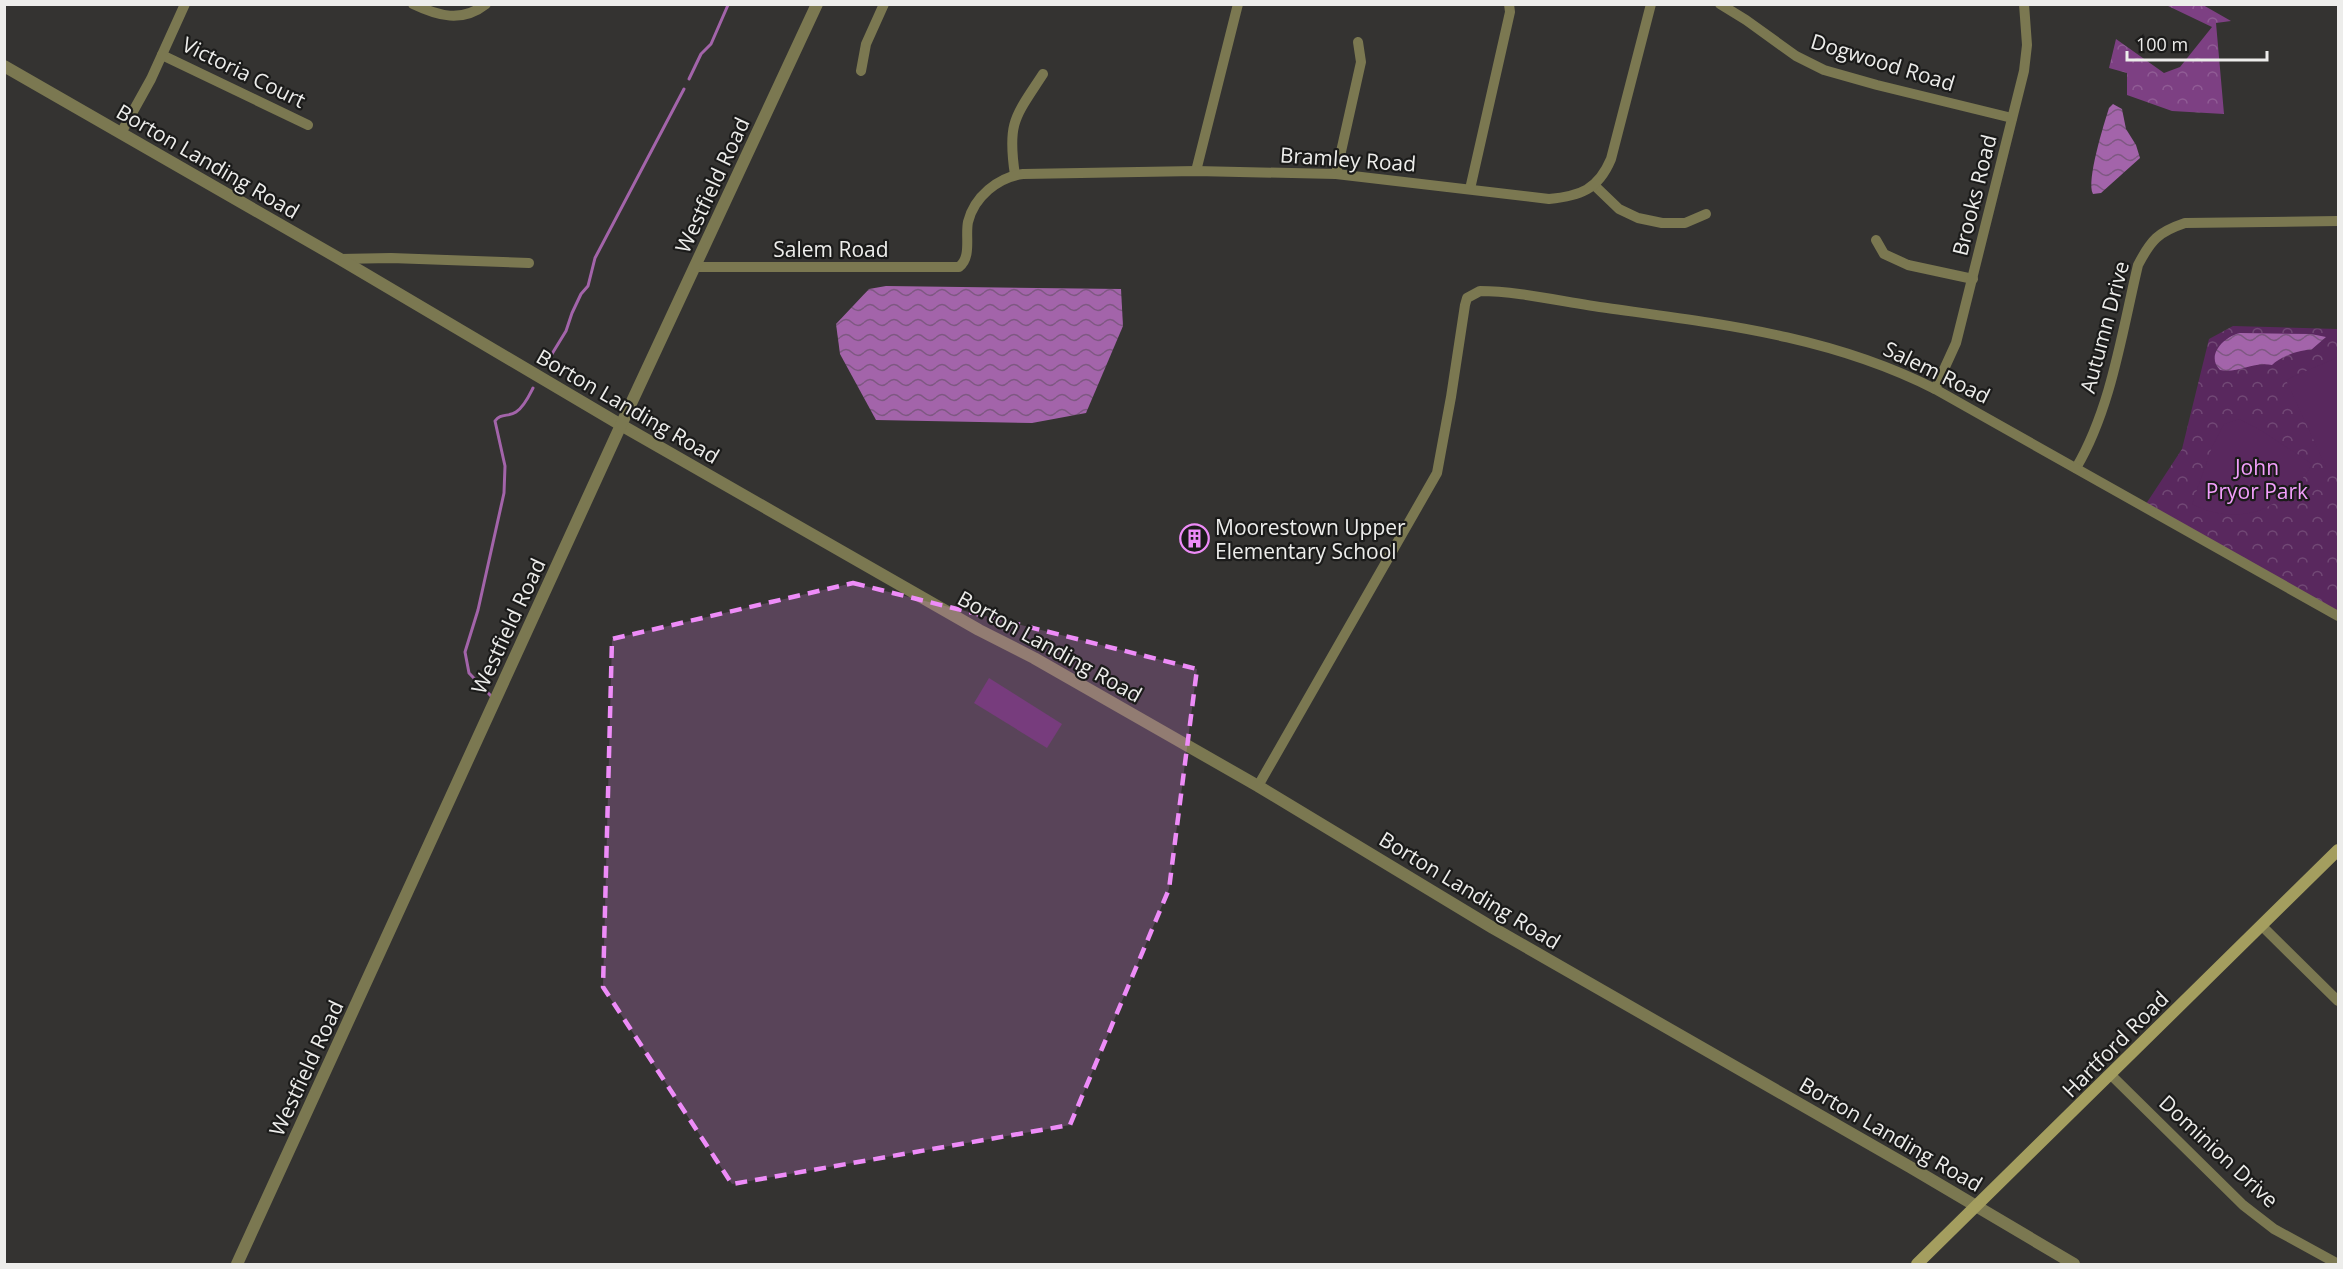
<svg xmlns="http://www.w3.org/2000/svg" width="2343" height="1269" font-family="'Open Sans',sans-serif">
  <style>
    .forest { fill: url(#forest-crowns) }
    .park { fill: url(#park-crowns) }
    .pitch { fill: #59285e }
    .water { fill: url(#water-waves) }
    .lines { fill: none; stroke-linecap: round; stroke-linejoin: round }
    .stream { stroke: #a364aa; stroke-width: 3 }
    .minor { stroke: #7b7851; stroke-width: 10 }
    .tertiary { stroke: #7b7851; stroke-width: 12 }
    .secondary { stroke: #a49e5f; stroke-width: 12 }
    .marked { fill: #ee8cf8; fill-opacity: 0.2; stroke: #ee8cf8; stroke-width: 4.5; stroke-dasharray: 12 8; stroke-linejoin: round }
    .labels { text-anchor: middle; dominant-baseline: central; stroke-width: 4.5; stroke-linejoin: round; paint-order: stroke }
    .street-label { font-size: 21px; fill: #ededeb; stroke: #1b1b1a }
    .park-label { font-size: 21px; fill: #f39ffc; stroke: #1b1b1a }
    .poi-label { font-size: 21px; fill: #ededeb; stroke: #1b1b1a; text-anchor: start }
  </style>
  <defs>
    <pattern id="forest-crowns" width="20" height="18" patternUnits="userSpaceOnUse" patternTransform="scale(1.5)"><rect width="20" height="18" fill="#7d4083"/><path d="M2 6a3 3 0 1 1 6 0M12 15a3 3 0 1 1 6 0" fill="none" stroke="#905c95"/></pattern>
    <pattern id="park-crowns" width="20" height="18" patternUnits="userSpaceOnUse" patternTransform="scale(1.5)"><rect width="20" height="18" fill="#59285e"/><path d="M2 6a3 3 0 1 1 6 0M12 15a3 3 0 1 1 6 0" fill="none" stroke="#714875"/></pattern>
    <pattern id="water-waves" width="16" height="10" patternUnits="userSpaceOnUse" patternTransform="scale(1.5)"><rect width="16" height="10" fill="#a364aa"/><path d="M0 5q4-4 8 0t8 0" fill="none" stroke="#7e5882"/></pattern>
  </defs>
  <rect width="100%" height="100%" fill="#343331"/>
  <polygon class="forest" points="2166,5 2203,5 2231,21 2216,23 2224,114 2172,111 2127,95 2127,73 2109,68 2116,39 2164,73 2180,67 2212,27"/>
  <polygon class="park" points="2233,326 2338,329 2338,619 2144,507 2182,449 2209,339"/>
  <g class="pitch">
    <polygon points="2338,357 2338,461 2326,467 2286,380"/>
    <path d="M2239,419l23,12 50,33c-25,44 -72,65 -120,40l20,-57 12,-23z"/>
    <polygon points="989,678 1062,724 1047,748 974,703"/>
  </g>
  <g class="water">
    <path d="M2113,104l9,5 4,20 10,16 4,13 -39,35 -8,1c-7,-13 11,-70 16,-86z"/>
    <polygon points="886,286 1121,289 1123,326 1086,413 1032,423 876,420 840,354 836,324 869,289"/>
    <path d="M2240,333l71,1 15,3 -15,13c-11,-1 -31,7 -39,15 -18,-4 -35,9 -52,5 -15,-15 5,-34 20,-37z"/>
  </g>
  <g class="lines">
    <g class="stream">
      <polyline points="689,79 701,54 711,44 728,5"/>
      <polyline points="547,362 566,331 572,313 581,294 588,286 595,258 684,89"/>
      <path d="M491,696l-22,-23 -4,-21 13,-42 26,-117 1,-27 -10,-45c5,-8 14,-4 21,-9 8,-5 13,-16 17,-24"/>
    </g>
    <g class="minor">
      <path d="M413,4c25,12 49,19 73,0"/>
      <polyline points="1720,4 1746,20 1796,56 1824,70 1877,85 2012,118"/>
      <polyline points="162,55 308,125"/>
      <polyline points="861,71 866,44 884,4"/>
      <polyline points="121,133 151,79 185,4"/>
      <polyline points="1196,171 1238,4"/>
      <polyline points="1336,174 1361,62 1358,42"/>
      <path d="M1015,175c-8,-53 0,-58 28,-101"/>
      <polyline points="1594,185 1619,209 1638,218 1662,223 1685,223 1706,214"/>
      <polyline points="1470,189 1510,12 1509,4"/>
      <polyline points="1876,240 1884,254 1908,265 1973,279"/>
      <polyline points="340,259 391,258 529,263"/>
      <path d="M695,267h264c13,-10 6,-31 9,-45 6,-25 30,-45 55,-48l173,-3 140,3 213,25c31,-3 49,-9 62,-40l40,-155"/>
      <polyline points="1935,389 1956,343 2024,71 2027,45 2024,4"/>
      <path d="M2076,468c35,-59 46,-136 62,-203 13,-25 20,-33 47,-42l153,-2"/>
      <path d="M1258,786l179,-313 14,-76 14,-92 2,-7 13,-7c39,0 88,12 127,17 114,16 224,28 328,81l403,227"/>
      <polyline points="2262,926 2338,1001"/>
      <polyline points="2111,1075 2243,1205 2274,1229 2338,1264"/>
    </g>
    <g class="tertiary">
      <polyline points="4,66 340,259 621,425 979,630 1034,658 1258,786 1493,928 1910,1167 2074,1264"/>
      <polyline points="237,1264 621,425 817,4"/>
    </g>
    <polyline class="secondary" points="1917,1264 2338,850"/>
  </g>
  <path class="marked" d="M853,583l344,86 -28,220 -99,236 -338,59 -129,-197 9,-348z"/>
  <defs>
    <symbol id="building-ring" viewBox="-11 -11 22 22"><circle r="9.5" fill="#1b1b1a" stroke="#ee8cf8" stroke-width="1.5"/><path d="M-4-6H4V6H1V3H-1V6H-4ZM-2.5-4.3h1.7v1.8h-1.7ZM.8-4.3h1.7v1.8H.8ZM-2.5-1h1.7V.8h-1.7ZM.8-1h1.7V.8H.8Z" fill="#ee8cf8"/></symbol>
  </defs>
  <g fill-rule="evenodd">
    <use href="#building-ring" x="1178" y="522" width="33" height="33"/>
  </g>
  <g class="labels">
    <g class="street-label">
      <text transform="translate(1883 62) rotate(17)">Dogwood Road</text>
      <text transform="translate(244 72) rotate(26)">Victoria Court</text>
      <text transform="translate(1348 159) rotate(4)">Bramley Road</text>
      <text transform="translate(208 161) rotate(30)">Borton Landing Road</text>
      <text transform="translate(712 185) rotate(-65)">Westfield Road</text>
      <text transform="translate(1974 195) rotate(-76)">Brooks Road</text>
      <text x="831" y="249">Salem Road</text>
      <text transform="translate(2104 327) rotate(-75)">Autumn Drive</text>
      <text transform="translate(1937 372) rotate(26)">Salem Road</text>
      <text transform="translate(628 406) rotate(30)">Borton Landing Road</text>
      <text transform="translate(508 626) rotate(-65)">Westfield Road</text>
      <text transform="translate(1050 646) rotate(29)">Borton Landing Road</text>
      <text transform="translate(1470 890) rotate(31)">Borton Landing Road</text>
      <text transform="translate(2115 1044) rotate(-45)">Hartford Road</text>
      <text transform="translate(306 1068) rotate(-65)">Westfield Road</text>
      <text transform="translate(1891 1134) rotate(30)">Borton Landing Road</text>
      <text transform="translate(2219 1151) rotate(43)">Dominion Drive</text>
    </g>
    <g class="park-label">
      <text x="2257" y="467">John<tspan x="2257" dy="24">Pryor Park</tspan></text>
    </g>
    <g class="poi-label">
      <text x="1215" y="527">Moorestown Upper<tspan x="1215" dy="24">Elementary School</tspan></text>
    </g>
  </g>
  <rect width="2343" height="1269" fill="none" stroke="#ededeb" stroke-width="12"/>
  <path d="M2127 51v9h140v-9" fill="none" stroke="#ededeb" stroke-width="3"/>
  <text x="2136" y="51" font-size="18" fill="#ededeb" stroke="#1b1b1a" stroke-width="4.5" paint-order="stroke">100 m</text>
</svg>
